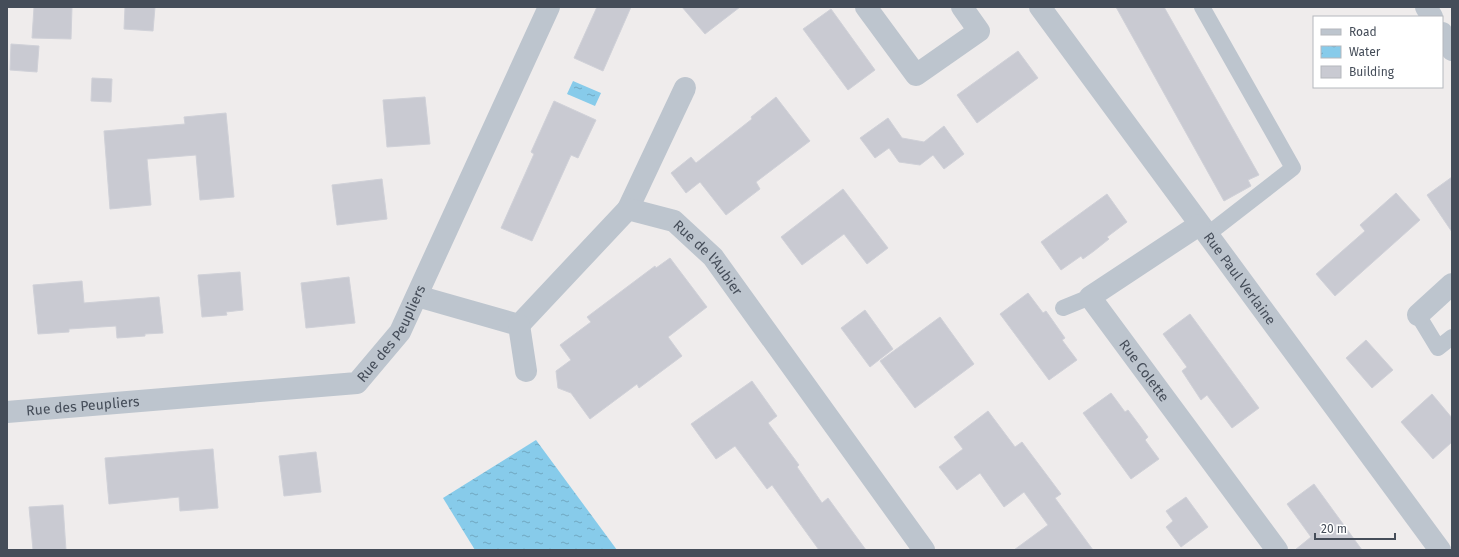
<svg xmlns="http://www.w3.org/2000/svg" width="1459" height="557" font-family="'Fira Sans',sans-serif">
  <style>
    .water { fill: url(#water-ripples) }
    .building { fill: #c9cad2; stroke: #d0d1d8 }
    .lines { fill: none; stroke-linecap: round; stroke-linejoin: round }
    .service { stroke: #bdc5ce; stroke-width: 16 }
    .minor { stroke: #bdc5ce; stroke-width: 22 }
    .labels { text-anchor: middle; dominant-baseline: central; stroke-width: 3; stroke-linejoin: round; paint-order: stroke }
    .street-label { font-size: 14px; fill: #454d59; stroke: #fff }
  </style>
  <defs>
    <pattern id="water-ripples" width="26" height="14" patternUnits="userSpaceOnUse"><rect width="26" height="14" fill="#87cbea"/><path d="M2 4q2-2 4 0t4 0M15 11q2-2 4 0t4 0" fill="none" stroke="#70a7c1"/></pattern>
  </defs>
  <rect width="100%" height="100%" fill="#efecec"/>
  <g class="water">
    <polygon points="573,81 601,93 595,106 567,94"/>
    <polygon points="536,440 617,550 475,550 443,498"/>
  </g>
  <g class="building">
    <polygon points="34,7 72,7 71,39 32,38"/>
    <polygon points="125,7 155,7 153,31 124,29"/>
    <polygon points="597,7 631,7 603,71 574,58"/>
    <polygon points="682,7 740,7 705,34"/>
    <polygon points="1116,7 1164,7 1259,175 1248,180 1251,186 1224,201"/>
    <polygon points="831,9 875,70 848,90 803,29"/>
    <polygon points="11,44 39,46 37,72 10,70"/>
    <polygon points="1018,51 1038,78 977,123 957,95"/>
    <polygon points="92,78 112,79 111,102 91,101"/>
    <polygon points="425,97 430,144 387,147 383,100"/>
    <polygon points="776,97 810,141 756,182 760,189 726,215 700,182 686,193 671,173 691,157 696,163 752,119 751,117"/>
    <polygon points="554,101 596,120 578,158 571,155 532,241 501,228 534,154 531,152"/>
    <polygon points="226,113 234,197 200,200 196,155 147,159 151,205 110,209 104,131 185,124 184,117"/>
    <polygon points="888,118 902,138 924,142 944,126 964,154 944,169 933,155 920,165 899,162 889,148 875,158 860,138"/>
    <polygon points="1452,177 1452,232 1427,195"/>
    <polygon points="382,179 387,219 337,225 332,185"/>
    <polygon points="843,189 888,248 867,264 844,234 802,265 781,237"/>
    <polygon points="1396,193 1420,220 1335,296 1316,274 1365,231 1360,225"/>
    <polygon points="1107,194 1127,222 1107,237 1109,239 1094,251 1083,259 1081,256 1061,270 1041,242"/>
    <polygon points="670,258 707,307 668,337 682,356 639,388 637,384 590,419 571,393 558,388 556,371 571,360 560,345 591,322 587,317 655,266 656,268"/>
    <polygon points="240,272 243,310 226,312 227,315 202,317 198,275"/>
    <polygon points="349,277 355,323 306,328 301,283"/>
    <polygon points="82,281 84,303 159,297 163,333 145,334 145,336 117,338 116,326 69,329 69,332 38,334 33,285"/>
    <polygon points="1028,293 1043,313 1046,311 1065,338 1062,340 1077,360 1049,380 1000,314"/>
    <polygon points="865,310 893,349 870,367 841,328"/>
    <polygon points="1190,314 1259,408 1232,428 1207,395 1201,400 1182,371 1187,367 1163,334"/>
    <polygon points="940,317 974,364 915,408 880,361"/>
    <polygon points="1366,340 1393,370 1372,388 1346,358"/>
    <polygon points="752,381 777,416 768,423 799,465 797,467 822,503 828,498 866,550 819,550 772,485 767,489 735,446 716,459 691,424"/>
    <polygon points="1111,393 1125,412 1128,410 1140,426 1148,437 1145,440 1159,459 1131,479 1083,413"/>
    <polygon points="1432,394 1452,418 1452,442 1433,459 1401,422"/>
    <polygon points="988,411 1015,447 1022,442 1061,494 1055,498 1093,550 1014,550 1048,525 1024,492 1004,507 980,473 957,490 939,467 963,449 954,437"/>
    <polygon points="213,449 218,508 180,511 179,497 109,504 105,458"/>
    <polygon points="316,452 321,492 284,496 279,456"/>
    <polygon points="1314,484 1362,550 1295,550 1311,537 1287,504"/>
    <polygon points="1186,497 1208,527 1181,547 1166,527 1173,521 1166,511"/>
    <polygon points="63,505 66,550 33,550 29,507"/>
  </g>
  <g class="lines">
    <g class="service">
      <polyline points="1202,7 1293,168 1208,234"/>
      <polyline points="1063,308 1090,297"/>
      <polyline points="1418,315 1438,348 1452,337"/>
    </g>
    <g class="minor">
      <polyline points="866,7 916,75 979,31 962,7"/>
      <path id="s1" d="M1040,7l400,543"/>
      <polyline points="1426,7 1432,17"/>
      <polyline points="1442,33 1452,50"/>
      <polyline points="628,209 685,88"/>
      <path id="s2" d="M1199,225l-109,72 187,253"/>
      <path id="s3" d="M417,296l102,29 109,-116 46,12 39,36 211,293"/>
      <polyline points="1418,315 1452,284"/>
      <polyline points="519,325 526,371"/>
      <path id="s4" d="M7,412l350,-29 43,-51 149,-325"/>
    </g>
  </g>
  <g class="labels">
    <g class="street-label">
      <text stroke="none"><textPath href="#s3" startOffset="363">Rue de l'Aubier</textPath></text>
      <text stroke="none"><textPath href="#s1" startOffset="337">Rue Paul Verlaine</textPath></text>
      <text stroke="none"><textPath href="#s4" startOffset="412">Rue des Peupliers</textPath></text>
      <text stroke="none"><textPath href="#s2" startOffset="222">Rue Colette</textPath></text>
      <text stroke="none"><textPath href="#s4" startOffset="76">Rue des Peupliers</textPath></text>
    </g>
  </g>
  <rect width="1459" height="557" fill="none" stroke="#454d59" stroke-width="16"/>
  <rect x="1313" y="16" width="130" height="72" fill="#ffffff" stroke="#b5b8bd"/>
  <rect x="1321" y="29" width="20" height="6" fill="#bdc5ce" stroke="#b5b8bd"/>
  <text x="1349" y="36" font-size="12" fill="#454d59">Road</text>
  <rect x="1321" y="46" width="20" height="12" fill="url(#water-ripples)" stroke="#b5b8bd"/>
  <text x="1349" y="56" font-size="12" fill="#454d59">Water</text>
  <rect x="1321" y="66" width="20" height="12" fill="#c9cad2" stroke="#b5b8bd"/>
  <text x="1349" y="76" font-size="12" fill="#454d59">Building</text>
  <path d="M1315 533v6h80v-6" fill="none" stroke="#454d59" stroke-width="2"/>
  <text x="1321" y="533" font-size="12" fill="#454d59" stroke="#ffffff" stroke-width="3" paint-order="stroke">20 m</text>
</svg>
